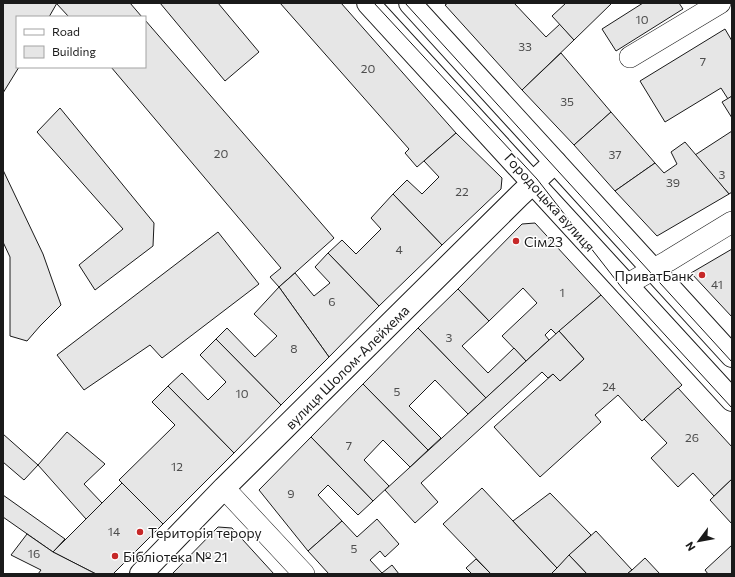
<svg xmlns="http://www.w3.org/2000/svg" width="735" height="577" font-family="Commissioner,sans-serif">
  <style>
    .building { fill: #e6e6e6; stroke: #1a1a1a }
    .lines { fill: none; stroke-linecap: round; stroke-linejoin: round }
    .minor-casing { stroke: #1a1a1a; stroke-width: 22 }
    .tertiary-casing { stroke: #1a1a1a; stroke-width: 24 }
    .primary-casing { stroke: #1a1a1a; stroke-width: 24 }
    .minor { stroke: #fff; stroke-width: 21 }
    .tertiary { stroke: #fff; stroke-width: 22 }
    .primary { stroke: #fff; stroke-width: 22 }
    .tram { stroke: #1a1a1a; stroke-width: 1 }
    .poi-dot { fill: #c62828; stroke: #fff; stroke-width: 1.5 }
    .labels { text-anchor: middle; dominant-baseline: central; stroke-width: 3; stroke-linejoin: round; paint-order: stroke }
    .number-label { font-size: 12px; fill: #4d4d4d }
    .street-label { font-size: 14px; fill: #1a1a1a; stroke: #fff }
    .poi-label { font-size: 14px; fill: #1a1a1a; stroke: #fff; text-anchor: start }
  </style>
  <rect width="100%" height="100%" fill="#fff"/>
  <g class="building">
    <polygon points="3,3 57,3 49,17 17,17 17,67 19,67 3,93"/>
    <polygon points="56,3 130,3 142,17 69,17"/>
    <polygon points="160,3 218,3 259,52 225,81"/>
    <polygon points="280,3 341,3 456,133 417,167 405,153 409,149"/>
    <polygon points="448,3 514,3 546,37 560,24 574,40 522,90 445,5"/>
    <polygon points="566,3 612,3 574,40 552,16"/>
    <polygon points="643,3 679,3 683,9 616,51 602,29"/>
    <polygon points="145,20 334,238 279,287 270,277 281,268 111,67 145,67"/>
    <polygon points="725,29 732,41 732,96 728,99 721,88 665,122 640,81"/>
    <polygon points="561,53 611,112 574,145 522,90"/>
    <polygon points="732,96 732,118 722,102"/>
    <polygon points="60,108 154,223 153,246 95,290 79,265 123,229 37,132"/>
    <polygon points="611,112 655,163 615,191 574,145"/>
    <polygon points="732,131 732,192 729,194 695,155"/>
    <polygon points="456,133 502,178 501,189 442,245 393,194 407,180 422,194 439,177 424,161"/>
    <polygon points="685,142 729,194 657,236 615,191 655,163 664,173 677,164 671,152"/>
    <polygon points="3,170 43,254 61,305 40,326 27,341 10,336 10,257 3,242"/>
    <polygon points="393,194 442,245 379,306 328,253 342,240 356,254 381,229 371,218"/>
    <polygon points="535,223 601,295 556,334 551,329 545,335 549,340 526,361 502,336 537,303 523,288 489,321 458,289 522,224"/>
    <polygon points="218,232 259,284 162,358 150,345 84,390 57,355"/>
    <polygon points="732,249 732,317 691,273"/>
    <polygon points="328,253 379,306 329,357 279,287 295,273 314,296 330,283 315,267"/>
    <polygon points="279,287 329,357 281,405 216,339 227,328 255,357 277,336 254,314"/>
    <polygon points="458,289 489,321 462,346 488,373 514,348 526,361 486,398 418,328"/>
    <polygon points="601,295 682,385 642,421 618,395 595,415 601,422 540,477 494,427 553,374 560,381 584,359 559,331"/>
    <polygon points="418,328 486,398 468,414 435,380 409,406 441,438 428,450 363,384"/>
    <polygon points="559,331 584,359 560,381 553,374 548,378 542,372 421,483 438,502 415,523 385,490"/>
    <polygon points="216,339 281,405 234,453 168,386 182,373 208,400 226,382 200,355"/>
    <polygon points="363,384 428,450 410,467 383,440 364,460 389,486 373,501 311,437"/>
    <polygon points="168,386 234,453 163,524 119,480 175,425 152,402"/>
    <polygon points="678,388 732,447 732,479 714,496 693,473 678,487 651,458 667,443 644,419"/>
    <polygon points="67,432 105,464 84,484 102,503 86,519 38,465"/>
    <polygon points="3,434 38,465 24,480 3,462"/>
    <polygon points="311,437 373,501 358,515 328,485 318,495 342,521 308,551 259,490"/>
    <polygon points="732,479 732,524 710,500"/>
    <polygon points="122,483 163,524 113,574 96,574 53,552"/>
    <polygon points="482,488 557,568 551,574 491,574 443,524"/>
    <polygon points="550,493 591,535 557,568 513,521"/>
    <polygon points="3,495 65,539 53,552 3,517"/>
    <polygon points="377,519 399,544 385,557 380,551 370,560 382,573 392,565 399,574 329,574 308,551 342,521 357,537"/>
    <polygon points="218,527 232,528 274,574 172,574"/>
    <polygon points="596,531 632,570 627,574 587,574 569,555"/>
    <polygon points="27,534 53,552 96,574 38,574 41,570 11,555"/>
    <polygon points="732,545 732,574 708,574 705,570"/>
    <polygon points="569,555 587,574 551,574 557,568"/>
    <polygon points="645,558 660,574 627,574 632,570"/>
    <polygon points="476,559 491,574 472,574 466,568"/>
  </g>
  <g class="lines">
    <defs>
      <g id="minor">
        <polyline points="630,57 720,3"/>
        <polyline points="626,285 668,261 732,222"/>
        <polyline points="224,488 304,574"/>
      </g>
      <polyline id="tertiary" points="141,574 224,488 520,195 555,162"/>
      <g id="primary">
        <polyline points="368,3 732,400"/>
        <polyline points="410,3 732,356"/>
      </g>
    </defs>
    <use href="#minor" class="minor-casing"/>
    <use href="#tertiary" class="tertiary-casing"/>
    <use href="#primary" class="primary-casing"/>
    <use href="#minor" class="minor"/>
    <use href="#tertiary" class="tertiary"/>
    <use href="#primary" class="primary"/>
    <g class="tram">
      <polyline points="374,3 537,179 622,288 732,408"/>
      <polyline points="405,3 732,362"/>
    </g>
  </g>
  <g class="poi-dot">
    <circle cx="516" cy="241" r="4"/>
    <circle cx="702" cy="275" r="4"/>
    <circle cx="140" cy="532" r="4"/>
    <circle cx="115" cy="556" r="4"/>
  </g>
  <g class="labels">
    <g class="number-label">
      <text x="642" y="19">10</text>
      <text x="525" y="46">33</text>
      <text x="703" y="61">7</text>
      <text x="368" y="68">20</text>
      <text x="567" y="101">35</text>
      <text x="221" y="153">20</text>
      <text x="615" y="154">37</text>
      <text x="722" y="174">3</text>
      <text x="673" y="182">39</text>
      <text x="462" y="191">22</text>
      <text x="399" y="249">4</text>
      <text x="717" y="284">41</text>
      <text x="562" y="292">1</text>
      <text x="332" y="301">6</text>
      <text x="449" y="337">3</text>
      <text x="294" y="348">8</text>
      <text x="609" y="386">24</text>
      <text x="397" y="391">5</text>
      <text x="242" y="393">10</text>
      <text x="692" y="437">26</text>
      <text x="349" y="445">7</text>
      <text x="177" y="466">12</text>
      <text x="291" y="493">9</text>
      <text x="114" y="531">14</text>
      <text x="354" y="548">5</text>
      <text x="34" y="553">16</text>
    </g>
    <g class="street-label">
      <text transform="translate(550 202) rotate(48)">Городоцька вулиця</text>
      <text transform="translate(347 367) rotate(-45)">вулиця Шолом-Алейхема</text>
    </g>
    <g class="poi-label">
      <text x="524" y="241">Сім23</text>
      <text x="694" y="275" text-anchor="end">ПриватБанк</text>
      <text x="148" y="532">Територія терору</text>
      <text x="123" y="556">Бібліотека № 21</text>
    </g>
  </g>
  <rect width="735" height="577" fill="none" stroke="#1a1a1a" stroke-width="8"/>
  <rect x="16" y="16" width="130" height="52" fill="#ffffff" stroke="#a3a3a3"/>
  <rect x="24" y="29" width="20" height="6" fill="#ffffff" stroke="#a3a3a3"/>
  <text x="52" y="36" font-size="12" fill="#1a1a1a">Road</text>
  <rect x="24" y="46" width="20" height="12" fill="#e6e6e6" stroke="#a3a3a3"/>
  <text x="52" y="56" font-size="12" fill="#1a1a1a">Building</text>
  <g transform="translate(699 541) rotate(238)" stroke="#ffffff" stroke-width="3" paint-order="stroke">
  <path d="M0-3L7 15L0 10L-7 15Z" fill="#1a1a1a"/>
  <text y="-6" font-size="11" font-weight="bold" text-anchor="middle" fill="#1a1a1a">N</text>
  </g>
</svg>
